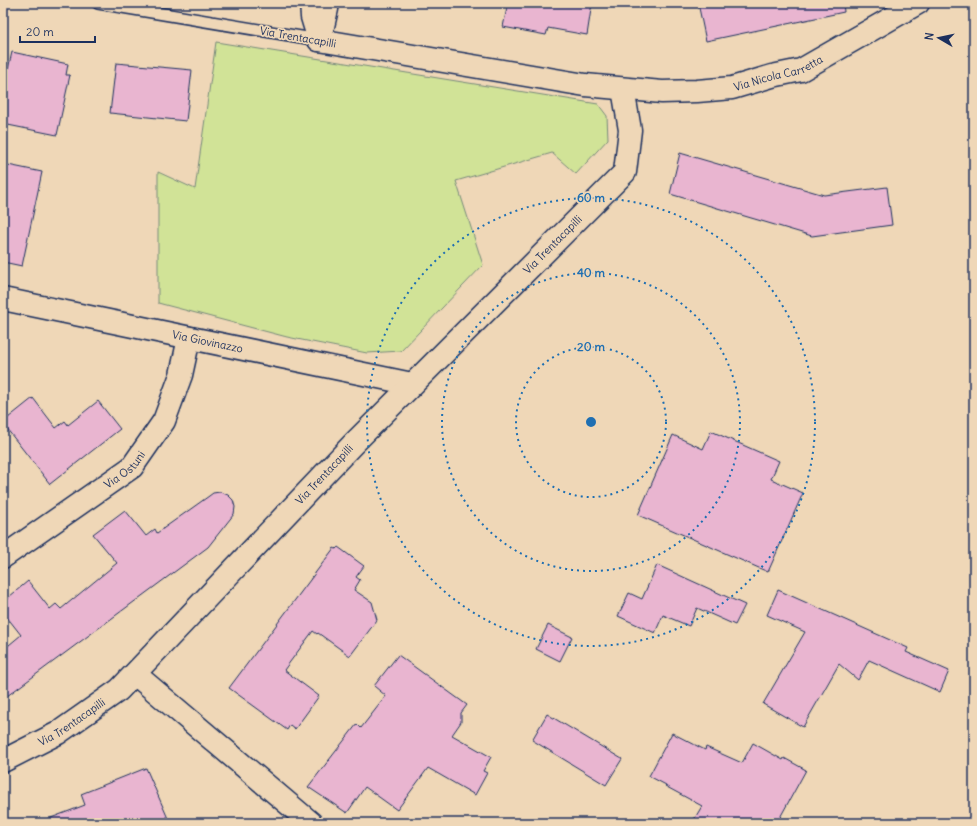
<svg xmlns="http://www.w3.org/2000/svg" width="977" height="826" font-family="Delius,sans-serif">
  <style>
    .green { fill: #d1e397; stroke: #76897a }
    .building { fill: #e9b5d0; stroke: #1b2f5e }
    .lines { fill: none; stroke-linecap: round; stroke-linejoin: round }
    .lane-casing { stroke: #1b2f5e; stroke-width: 14 }
    .street-casing { stroke: #1b2f5e; stroke-width: 25 }
    .secondary-casing { stroke: #1b2f5e; stroke-width: 25 }
    .lane { stroke: #efd7b7; stroke-width: 11 }
    .street { stroke: #efd7b7; stroke-width: 22 }
    .secondary { stroke: #efd7b7; stroke-width: 22 }
    .ring { fill: none; stroke: #1f6fb2; stroke-width: 2; stroke-dasharray: 2 4 }
    .labels { text-anchor: middle; dominant-baseline: central; stroke-width: 3.5; stroke-linejoin: round; paint-order: stroke }
    .street-label { font-size: 11px; fill: #1b2f5e; stroke: #efd7b7 }
    .centre { fill: #1f6fb2; stroke: #efd7b7; stroke-width: 2 }
    .ring-label { font-size: 12px; text-anchor: middle; font-weight: bold; fill: #1f6fb2; stroke: #efd7b7; stroke-width: 3.5; stroke-linejoin: round; paint-order: stroke }
  </style>
  <rect width="100%" height="100%" fill="#efd7b7"/>
  <filter id="ink" filterUnits="userSpaceOnUse"><feTurbulence type="fractalNoise" baseFrequency=".025" numOctaves="2"/><feDisplacementMap in="SourceGraphic" scale="8" xChannelSelector="R" yChannelSelector="G"/><feConvolveMatrix kernelMatrix="1 2 1 2 8 2 1 2 1" color-interpolation-filters="sRGB"/></filter>
  <g filter="url(#ink)">
    <polygon class="green" points="216,42 598,104 607,116 608,139 576,174 552,153 456,181 483,265 401,351 367,353 287,337 158,303 158,172 195,189"/>
    <g class="building">
      <polygon points="508,3 592,3 587,35 548,28 546,35 503,27"/>
      <polygon points="698,3 843,3 844,12 706,41"/>
      <polygon points="12,52 68,64 66,75 70,75 57,135 3,124 3,91"/>
      <polygon points="116,63 192,70 186,121 110,113"/>
      <polygon points="680,153 824,195 887,187 892,225 812,236 670,194"/>
      <polygon points="3,164 42,172 22,266 3,262"/>
      <polygon points="33,398 56,428 65,421 68,425 98,401 120,429 50,484 3,424 3,422"/>
      <polygon points="711,431 779,461 771,479 803,493 768,572 638,515 673,435 703,449"/>
      <polygon points="220,492 228,495 233,500 235,507 234,514 208,547 3,699 3,650 21,635 3,612 3,602 28,581 50,609 56,604 61,609 117,563 93,534 125,510 146,536 155,529 157,533 209,496 213,493"/>
      <polygon points="338,547 364,566 356,577 360,580 354,590 372,602 377,620 350,656 318,633 317,634 313,631 284,670 319,696 295,729 290,725 287,730 229,688 334,548 336,549"/>
      <polygon points="657,565 745,605 735,625 697,608 689,626 663,615 655,633 618,616 629,593 642,599"/>
      <polygon points="778,590 908,648 906,652 949,671 940,692 869,660 858,680 839,664 803,727 763,704 805,632 767,615"/>
      <polygon points="548,625 572,637 560,661 536,649"/>
      <polygon points="398,655 467,705 461,713 461,722 452,735 491,757 483,771 487,773 475,795 428,768 397,810 365,787 347,813 308,787 357,724 361,728 386,696 374,686"/>
      <polygon points="547,714 622,759 606,785 532,740"/>
      <polygon points="672,733 705,750 706,747 742,763 753,743 783,760 784,758 806,770 777,823 692,823 702,806 665,786 666,785 649,776"/>
      <polygon points="146,768 170,823 43,823 43,821 85,805 81,794"/>
    </g>
    <g class="lines">
      <defs>
        <polyline id="lane" points="98,3 319,40"/>
        <g id="street">
          <path id="s1" d="M3,299l409,85"/>
          <path id="s2" d="M3,557l129,-90 32,-46 17,-46 8,-37"/>
          <polyline points="135,674 311,823"/>
          <path id="s3" d="M3,761l55,-28 61,-43 234,-246 272,-272 5,-42 -7,-41"/>
        </g>
        <g id="secondary">
          <polyline points="311,3 312,17 319,40"/>
          <polyline points="320,39 327,9 328,3"/>
          <path id="s4" d="M319,40l266,45 77,7 35,-1 35,-3 40,-12 29,-6 117,-67"/>
        </g>
      </defs>
      <use href="#lane" class="lane-casing"/>
      <use href="#street" class="street-casing"/>
      <use href="#secondary" class="secondary-casing"/>
      <use href="#lane" class="lane"/>
      <use href="#street" class="street"/>
      <use href="#secondary" class="secondary"/>
    </g>
  </g>
  <g class="ring">
    <circle cx="591" cy="422" r="75"/>
    <circle cx="591" cy="422" r="149"/>
    <circle cx="591" cy="422" r="224"/>
  </g>
  <g class="labels">
    <g class="street-label">
      <text transform="translate(298 37) rotate(10)">Via Trentacapilli</text>
      <text stroke="none"><textPath href="#s4" startOffset="466">Via Nicola Carretta</textPath></text>
      <text stroke="none"><textPath href="#s3" startOffset="758">Via Trentacapilli</textPath></text>
      <text stroke="none"><textPath href="#s1" startOffset="209">Via Giovinazzo</textPath></text>
      <text stroke="none"><textPath href="#s2" startOffset="150">Via Ostuni</textPath></text>
      <text stroke="none"><textPath href="#s3" startOffset="434">Via Trentacapilli</textPath></text>
      <text stroke="none"><textPath href="#s3" startOffset="79">Via Trentacapilli</textPath></text>
    </g>
  </g>
  <circle cx="591" cy="422" r="6" class="centre"/>
  <g class="ring-label">
    <text x="591" y="202">60 m</text>
    <text x="591" y="277">40 m</text>
    <text x="591" y="351">20 m</text>
  </g>
  <rect width="977" height="826" fill="none" stroke="#efd7b7" stroke-width="16"/>
  <rect x="8" y="8" width="961" height="810" fill="none" stroke="#1b2f5e" stroke-width="1.5" filter="url(#ink)"/>
  <g transform="translate(939 38) rotate(279)" stroke="#efd7b7" stroke-width="3" paint-order="stroke">
  <path d="M0-3L7 15L0 10L-7 15Z" fill="#1b2f5e"/>
  <text y="-6" font-size="11" font-weight="bold" text-anchor="middle" fill="#1b2f5e">N</text>
  </g>
  <path d="M20 36v6h75v-6" fill="none" stroke="#1b2f5e" stroke-width="2"/>
  <text x="26" y="36" font-size="12" fill="#1b2f5e" stroke="#efd7b7" stroke-width="3" paint-order="stroke">20 m</text>
</svg>
